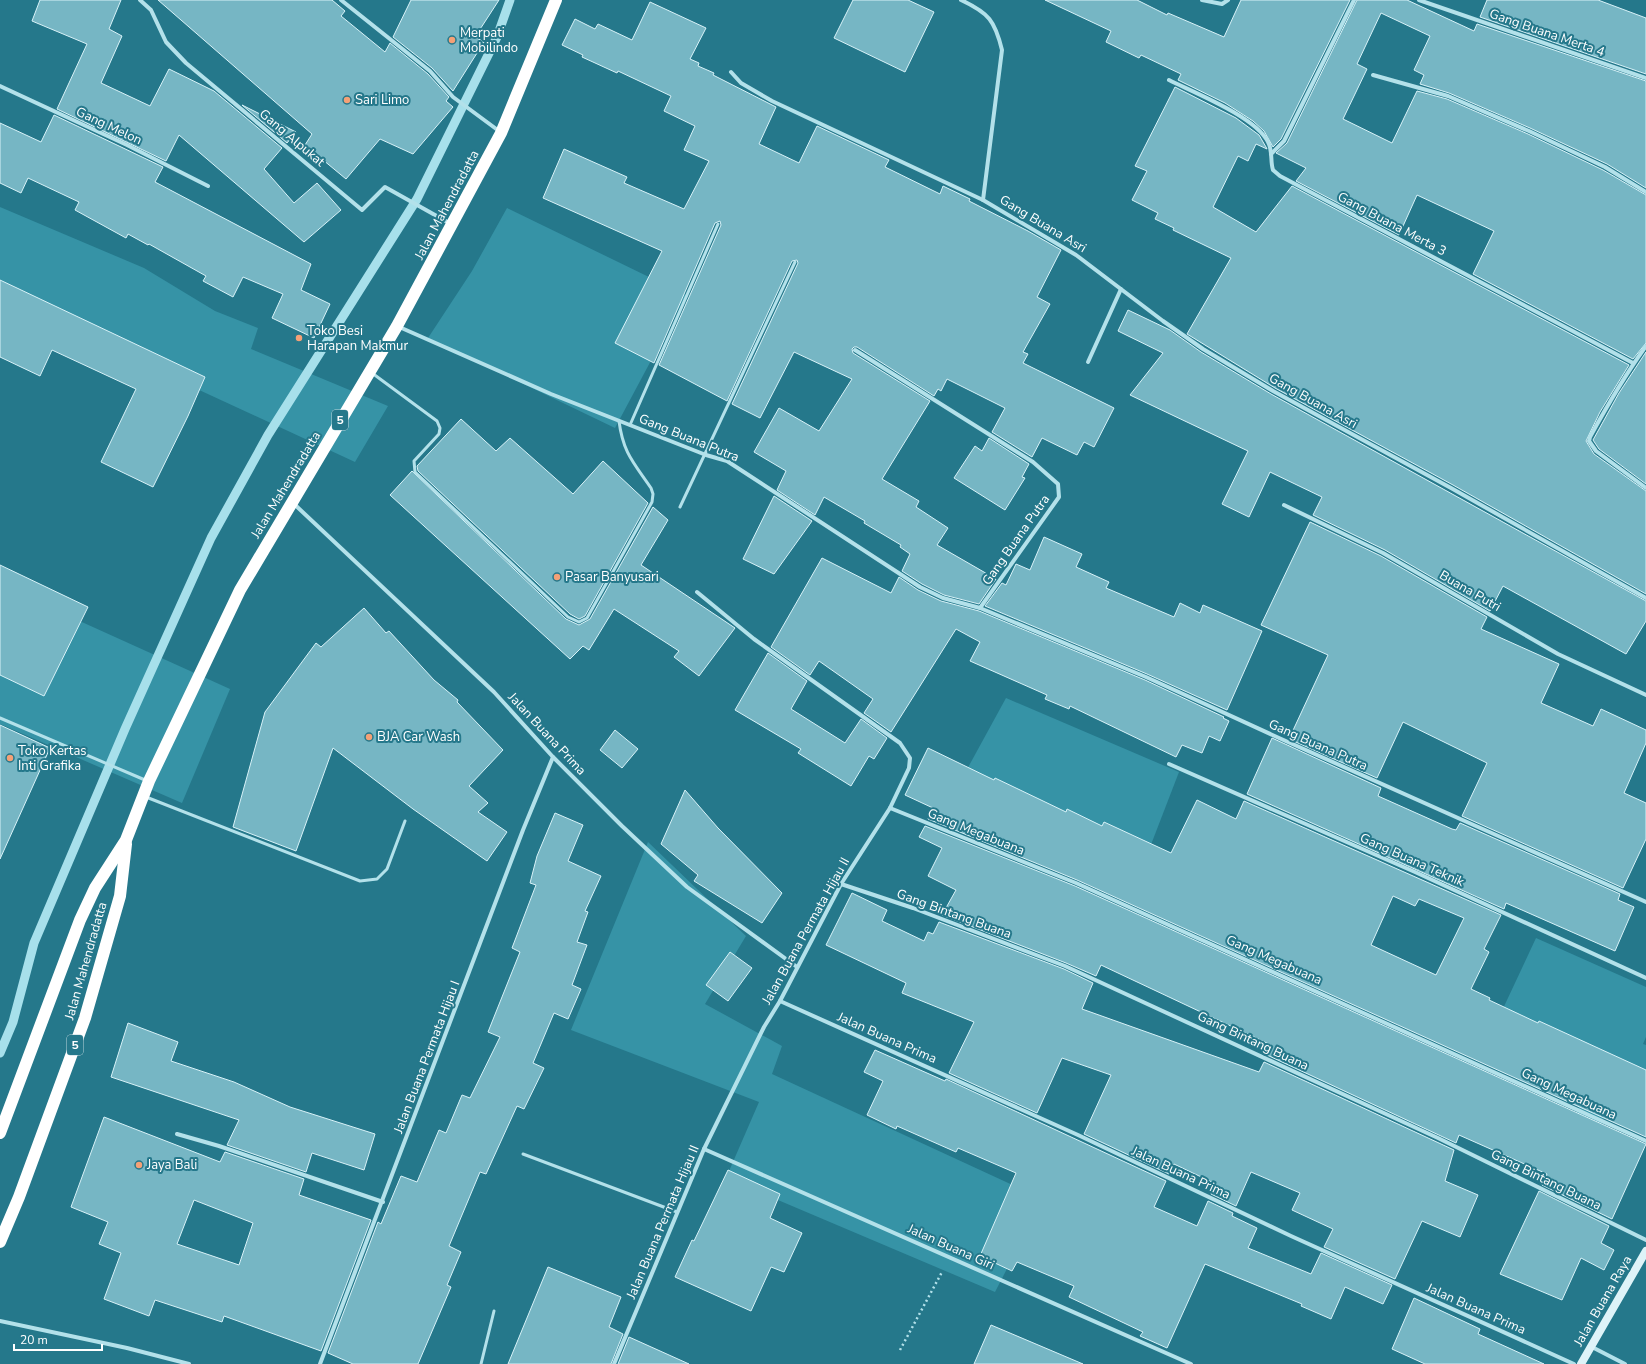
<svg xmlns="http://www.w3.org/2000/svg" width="1646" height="1364" font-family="'Nunito Sans',sans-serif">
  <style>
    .green { fill: #3693a6 }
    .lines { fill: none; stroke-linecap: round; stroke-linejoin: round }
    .stream { stroke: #a7e0eb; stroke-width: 9 }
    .building { fill: #76b6c4; stroke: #d8f2f8; fill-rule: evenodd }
    .path { stroke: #b3e1ea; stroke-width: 2.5; stroke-dasharray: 2 3; stroke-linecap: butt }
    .lane { stroke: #b3e1ea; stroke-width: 3 }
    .street { stroke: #b3e1ea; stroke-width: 4 }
    .secondary { stroke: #def3f8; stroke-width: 8 }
    .highway { stroke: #fff; stroke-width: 12 }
    .poi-dot { fill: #f4a177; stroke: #25788b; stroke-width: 1.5 }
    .labels { text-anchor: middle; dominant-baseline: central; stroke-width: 4; stroke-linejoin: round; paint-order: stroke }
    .shield { fill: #25788b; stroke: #bed6dc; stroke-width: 1 }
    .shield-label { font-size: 12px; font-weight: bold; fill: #fff }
    .poi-label { font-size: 13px; fill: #fff; stroke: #25788b; text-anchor: start }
    .street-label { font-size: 13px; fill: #fff; stroke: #25788b }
  </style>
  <rect width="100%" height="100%" fill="#25788b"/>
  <g class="green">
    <polygon points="0,207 144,268 215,311 258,328 251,349 388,406 355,462 171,377 0,303"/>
    <polygon points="507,208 686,295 615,428 428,338 472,271"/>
    <polygon points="0,585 230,689 182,803 0,724"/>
    <polygon points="1006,698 1179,772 1147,855 965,773"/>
    <polygon points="648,842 746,936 705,1004 782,1046 772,1074 1043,1199 995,1292 726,1178 759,1102 571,1030"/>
    <polygon points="1536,938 1646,987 1646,1037 1643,1044 1646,1045 1646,1089 1622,1080 1601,1124 1576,1113 1600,1061 1500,1015"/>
  </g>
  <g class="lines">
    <polyline class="stream" points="0,1053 13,1022 34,943 125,729 211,538 268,435 417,199 497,37 510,0"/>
  </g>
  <g class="building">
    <polygon points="40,0 121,0 109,29 122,36 101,83 150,106 169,69 214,91 282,148 264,169 294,203 317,183 341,210 304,242 179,135 166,161 57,109 87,44 32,21"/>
    <polygon points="158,0 332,0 345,11 341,16 385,52 390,43 428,74 449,97 446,101 453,107 413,154 380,139 346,179 305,145 312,134"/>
    <polygon points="411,0 499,0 475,37 484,42 453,91 432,68 393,37"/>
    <polygon points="853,0 908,0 934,12 905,72 834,38"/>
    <polygon points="1045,0 1137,0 1167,15 1168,13 1224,37 1241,0 1350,0 1281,139 1273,147 1264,131 1253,121 1225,103 1178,80 1181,74 1141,55 1139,58 1106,42 1111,31"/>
    <polygon points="1357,0 1407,0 1474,31 1477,24 1646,81 1646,188 1607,164 1530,128 1449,93 1420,84 1424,75 1414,70 1430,36 1381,13 1357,64 1367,69 1343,119 1392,143 1417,91 1447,99 1528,134 1603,170 1646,195 1646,343 1633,359 1473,274 1494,231 1417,195 1399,235 1296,181 1306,168 1276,153 1287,143"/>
    <polygon points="1487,0 1598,0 1646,18 1646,74 1480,17"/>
    <polygon points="650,2 706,28 690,59 699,63 698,66 714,73 713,75 776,107 759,144 799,163 817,126 889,160 885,167 940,194 943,186 970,199 969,201 1028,231 1061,250 1037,297 1050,304 1023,352 1028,354 1023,363 1114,408 1094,447 1084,442 1077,455 1042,438 1032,457 992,432 1005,408 947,379 941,391 938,389 934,396 857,347 854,347 852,349 853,353 930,401 882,479 919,501 916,507 948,528 937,545 996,579 979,604 944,595 922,584 902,571 910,554 900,547 901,545 864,523 865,521 824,497 815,515 777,490 786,471 754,452 779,408 819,431 852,379 794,352 760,418 732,404 798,263 797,260 792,261 727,401 659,365 721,225 720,221 715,223 654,363 615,343 662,251 543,198 564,149 627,177 624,183 684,209 709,161 684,150 695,126 664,111 671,96 618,71 617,73 582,57 583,55 562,45 575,19 595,29 598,24 632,40"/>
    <polygon points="1175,87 1236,118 1259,135 1266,147 1267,149 1256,144 1248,161 1238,156 1213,207 1256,232 1292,186 1629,365 1600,412 1586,441 1594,454 1646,491 1646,594 1453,485 1275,388 1187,334 1231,258 1173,230 1174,228 1155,219 1158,213 1132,200 1147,171 1135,166"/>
    <polygon points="242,105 296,132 287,143"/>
    <polygon points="54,115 163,167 155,182 311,264 301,290 330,304 314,338 272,318 283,294 243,277 233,297 203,281 206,276 149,244 148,245 128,234 126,238 75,210 79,202 28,178 21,193 0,183 0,123 41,142"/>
    <polygon points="0,280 205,377 188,416 153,487 101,462 136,389 52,350 40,376 0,357"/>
    <polygon points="1128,310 1170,330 1201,352 1271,394 1646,601 1646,621 1626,654 1503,586 1490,611 1385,550 1313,515 1322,497 1270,472 1249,517 1222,504 1248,451 1130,395 1163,353 1118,331"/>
    <polygon points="1646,352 1646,484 1599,449 1593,440 1619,393"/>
    <polygon points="461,419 496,451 510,438 573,494 603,461 648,503 585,616 579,619 570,614 418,471 417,466"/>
    <polygon points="989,438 1029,464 1022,477 1025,478 1005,510 954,478 975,446 982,451"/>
    <polygon points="412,471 566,619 579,625 590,619 653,507 668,520 641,565 735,628 699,676 674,657 679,651 614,609 589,650 583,646 570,659 390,495"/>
    <polygon points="774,496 812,521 774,574 743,559"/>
    <polygon points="1310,522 1381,556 1487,617 1481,629 1559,664 1541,703 1593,726 1601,709 1646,730 1646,743 1624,793 1646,803 1646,839 1623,888 1462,816 1487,763 1403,722 1377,778 1289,739 1328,655 1261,625"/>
    <polygon points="1044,537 1082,554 1076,567 1109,582 1106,588 1174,617 1180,603 1200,613 1203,605 1262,631 1227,710 1147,674 985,606 1002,583 1006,585 1016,564 1030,570"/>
    <polygon points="822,558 891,593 899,577 918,590 941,601 979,611 1145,680 1224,717 1223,718 1229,721 1220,741 1209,736 1202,753 1182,745 1176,757 1070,706 1069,709 1045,699 1047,695 970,661 980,642 956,629 891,732 864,713 873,699 819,661 810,675 771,647"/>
    <polygon points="0,565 88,607 44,696 0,675"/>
    <polygon points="364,608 386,633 389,631 434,680 458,700 457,702 503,750 469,786 488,803 478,812 507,832 487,861 413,809 333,748 296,851 233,827 265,712 316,643 321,647"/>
    <polygon points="768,653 807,681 791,709 845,743 861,719 887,738 874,759 869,756 851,786 798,753 801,749 735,710"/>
    <polygon points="0,725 50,748 0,859"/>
    <polygon points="615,730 638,749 622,768 600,750"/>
    <polygon points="1272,738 1381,788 1378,796 1452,829 1456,830 1460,823 1620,894 1618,900 1634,907 1615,951 1506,903 1504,909 1247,794"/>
    <path d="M928,748l66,32 1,-2 71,34 1,-3 35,17 2,-4 67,31 26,-53 39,19 8,-18 257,114 -17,34 5,3 -18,37 19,9 -1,2 49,23 1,-2 107,49v67l-569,-257 -149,-61 5,-11 -28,-13zM1393,896l22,10 4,-7 45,19 -28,57 -65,-30z"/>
    <polygon points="685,790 718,828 782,893 762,923 694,881 698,875 661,844"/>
    <polygon points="555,813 583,825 568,861 601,876 585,911 588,912 577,942 587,945 572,985 581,989 568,1019 554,1013 533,1063 544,1068 524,1109 517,1106 486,1174 480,1172 449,1246 461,1252 447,1285 451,1287 418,1364 353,1364 328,1353 378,1222 381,1224 401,1176 417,1182 439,1130 446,1133 462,1095 470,1098 500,1037 488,1032 520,952 512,948 536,885 530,883 537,856"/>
    <polygon points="925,826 1075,886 1646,1144 1612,1219 1542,1185 1547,1174 1459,1135 1456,1143 1267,1055 1271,1045 1101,965 1096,976 1066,963 942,915 956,890 928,876 942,848 919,837"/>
    <polygon points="852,893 887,910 882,921 924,941 928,932 933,934 939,922 1064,969 1093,983 1082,1009 1259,1072 1264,1062 1454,1150 1445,1181 1478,1195 1460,1237 1422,1221 1395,1279 1324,1247 1333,1229 1292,1210 1300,1193 1251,1172 1236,1206 1211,1194 1216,1184 1174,1164 1169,1174 1084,1134 1111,1075 1062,1058 1037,1113 949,1073 974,1022 902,993 906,983 826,945"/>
    <polygon points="730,952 752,968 728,1001 706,985"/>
    <polygon points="128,1023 178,1042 171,1061 234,1082 290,1107 375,1134 364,1170 312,1153 306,1172 227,1145 239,1120 111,1077"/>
    <polygon points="875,1050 945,1081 946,1079 1166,1181 1154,1207 1197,1226 1208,1201 1233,1213 1232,1216 1257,1228 1248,1248 1311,1274 1321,1253 1392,1285 1383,1304 1345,1287 1331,1319 1301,1306 1302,1304 1205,1264 1167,1348 1140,1336 1143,1332 1069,1297 1074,1286 1017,1262 1012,1271 980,1256 1016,1173 958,1148 956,1152 897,1126 896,1129 867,1115 883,1081 864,1072"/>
    <path d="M104,1117l116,45 5,-10 79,27 -5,16 72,25 -50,131 -97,-35 -2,6 -67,-22 -6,16 -45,-17 17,-46 -22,-9 9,-22 -37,-15zM194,1200l59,23 -14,42 -62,-21z"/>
    <polygon points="728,1170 780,1194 770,1218 802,1233 784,1272 771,1267 751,1311 675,1277 692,1240 694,1241"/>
    <polygon points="1539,1191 1609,1226 1601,1243 1614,1250 1604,1270 1581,1258 1562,1300 1500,1274"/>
    <polygon points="548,1267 621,1297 609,1327 623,1334 611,1364 508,1364"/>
    <polygon points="1414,1298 1480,1329 1478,1334 1544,1364 1425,1364 1392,1349"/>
    <polygon points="991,1325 1083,1364 974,1364"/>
    <polygon points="629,1337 689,1364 618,1364"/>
  </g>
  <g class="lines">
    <polyline class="path" points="900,1350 942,1272"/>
    <g class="lane">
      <path d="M372,373l65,48 3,7 -1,6 -25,27 1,11 153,145 11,5 8,-4 65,-116 1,-8 -2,-6c-17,-25 -28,-35 -32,-67"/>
      <polyline points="630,425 718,224"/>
      <polyline points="680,507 795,262"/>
      <polyline points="0,718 145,780"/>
      <polyline points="146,797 360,881 377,879 387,869 405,821"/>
      <polyline points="523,1154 677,1212"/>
      <polyline points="481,1364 494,1311"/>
    </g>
    <g class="street">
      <polyline points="140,0 151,10 166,42 186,63 362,210 385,187 451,224"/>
      <polyline points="341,0 430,71 453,97 499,131"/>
      <path d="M961,0c28,13 34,21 41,50l-19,150"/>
      <polyline points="1202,0 1222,4 1228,0"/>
      <polyline points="1419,0 1646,78"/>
      <polyline points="731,72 741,83 772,101 983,200 1076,255 1163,321 1203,349 1273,391 1451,488 1646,598"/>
      <polyline points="1373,75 1448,96 1529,131 1605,167 1646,192"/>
      <path d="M1169,80c26,13 87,37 99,62 5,9 2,19 5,28l7,6 353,187"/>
      <polyline points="0,86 127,145 208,186"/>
      <polyline points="1271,154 1284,141 1354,0"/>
      <polyline points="397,326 551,394 706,455 727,461 920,587 943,598 980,608 1146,677 1279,738 1646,902"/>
      <path d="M1646,346c-21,29 -39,60 -56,91l-1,4 7,10 50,37"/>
      <polyline points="855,350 1033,462 1058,484 1059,497 980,608"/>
      <polyline points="1088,362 1121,289"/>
      <polyline points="293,503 494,692 553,757 622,826 687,887 797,967"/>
      <polyline points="1284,505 1383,553 1558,654 1646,695"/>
      <polyline points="1169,764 1415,872 1646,978"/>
      <polyline points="890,808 1076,883 1646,1141"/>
      <polyline points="841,884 913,908 1065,966 1438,1138 1646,1240"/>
      <polyline points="780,1001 1078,1135 1291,1236 1574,1364"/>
      <polyline points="177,1134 219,1146 383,1202"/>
      <polyline points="704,1149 1191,1364"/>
      <polyline points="0,1321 127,1348 189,1364"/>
      <polyline points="1590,1346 1625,1364"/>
      <polyline points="320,1364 523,830 553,757"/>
      <polyline points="614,1364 704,1149 764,1027 780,1001 841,884 890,808 909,768 910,758 900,743 754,639 697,592"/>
    </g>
    <polyline class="secondary" points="1581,1364 1646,1251"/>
    <g class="highway">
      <polyline points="0,1133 80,920 95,888 126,840 149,781 240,590 397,326 501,133 556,0"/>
      <polyline points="0,1242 19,1197 85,1018 120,896 126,844"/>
    </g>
  </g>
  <g class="poi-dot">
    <circle cx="452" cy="40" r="4"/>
    <circle cx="347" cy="100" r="4"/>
    <circle cx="299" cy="338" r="4"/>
    <circle cx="557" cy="577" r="4"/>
    <circle cx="369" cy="737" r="4"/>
    <circle cx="10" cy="758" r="4"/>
    <circle cx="139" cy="1165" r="4"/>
  </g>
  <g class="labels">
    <g class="shield">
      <rect x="332" y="410" width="16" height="20" rx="3"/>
      <rect x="67" y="1035" width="16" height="20" rx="3"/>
    </g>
    <g class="shield-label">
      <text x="340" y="420">5</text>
      <text x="75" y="1045">5</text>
    </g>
    <g class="poi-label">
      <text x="460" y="33">Merpati<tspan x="460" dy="15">Mobilindo</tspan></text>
      <text x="355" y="100">Sari Limo</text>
      <text x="307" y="331">Toko Besi<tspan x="307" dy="15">Harapan Makmur</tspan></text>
      <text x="565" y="577">Pasar Banyusari</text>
      <text x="377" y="737">BJA Car Wash</text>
      <text x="18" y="751">Toko Kertas<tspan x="18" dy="15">Inti Grafika</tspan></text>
      <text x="147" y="1165">Jaya Bali</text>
    </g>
    <g class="street-label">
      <text transform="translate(1547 33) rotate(19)">Gang Buana Merta 4</text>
      <text transform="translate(109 126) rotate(25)">Gang Melon</text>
      <text transform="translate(292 138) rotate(40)">Gang Alpukat</text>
      <text transform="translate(447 205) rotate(-62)">Jalan Mahendradatta</text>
      <text transform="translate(1043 224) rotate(31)">Gang Buana Asri</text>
      <text transform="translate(1392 224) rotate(28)">Gang Buana Merta 3</text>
      <text transform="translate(1313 401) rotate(29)">Gang Buana Asri</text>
      <text transform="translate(689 438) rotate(22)">Gang Buana Putra</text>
      <text transform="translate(286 485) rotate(-59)">Jalan Mahendradatta</text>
      <text transform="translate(1016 540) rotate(-55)">Gang Buana Putra</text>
      <text transform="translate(1470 591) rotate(30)">Buana Putri</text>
      <text transform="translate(547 734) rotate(47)">Jalan Buana Prima</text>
      <text transform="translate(1318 745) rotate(24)">Gang Buana Putra</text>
      <text transform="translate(976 832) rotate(22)">Gang Megabuana</text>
      <text transform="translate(1412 860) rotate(24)">Gang Buana Teknik</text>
      <text transform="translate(954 914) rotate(20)">Gang Bintang Buana</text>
      <text transform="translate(806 931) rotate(-61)">Jalan Buana Permata Hijau II</text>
      <text transform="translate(1274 960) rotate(24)">Gang Megabuana</text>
      <text transform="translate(86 961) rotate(-74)">Jalan Mahendradatta</text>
      <text transform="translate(887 1038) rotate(24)">Jalan Buana Prima</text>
      <text transform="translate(1253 1041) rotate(25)">Gang Bintang Buana</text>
      <text transform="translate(427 1057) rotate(-69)">Jalan Buana Permata Hijau I</text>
      <text transform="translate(1569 1094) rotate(25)">Gang Megabuana</text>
      <text transform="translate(1181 1173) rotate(25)">Jalan Buana Prima</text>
      <text transform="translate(1546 1180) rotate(26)">Gang Bintang Buana</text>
      <text transform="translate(663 1222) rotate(-67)">Jalan Buana Permata Hijau II</text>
      <text transform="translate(951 1247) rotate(24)">Jalan Buana Giri</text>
      <text transform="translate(1603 1301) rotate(-60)">Jalan Buana Raya</text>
      <text transform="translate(1476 1309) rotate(24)">Jalan Buana Prima</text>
    </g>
  </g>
  <path d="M14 1344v6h88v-6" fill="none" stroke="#ffffff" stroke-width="2"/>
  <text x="20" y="1344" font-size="12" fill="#ffffff" stroke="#25788b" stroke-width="3" paint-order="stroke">20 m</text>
</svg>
